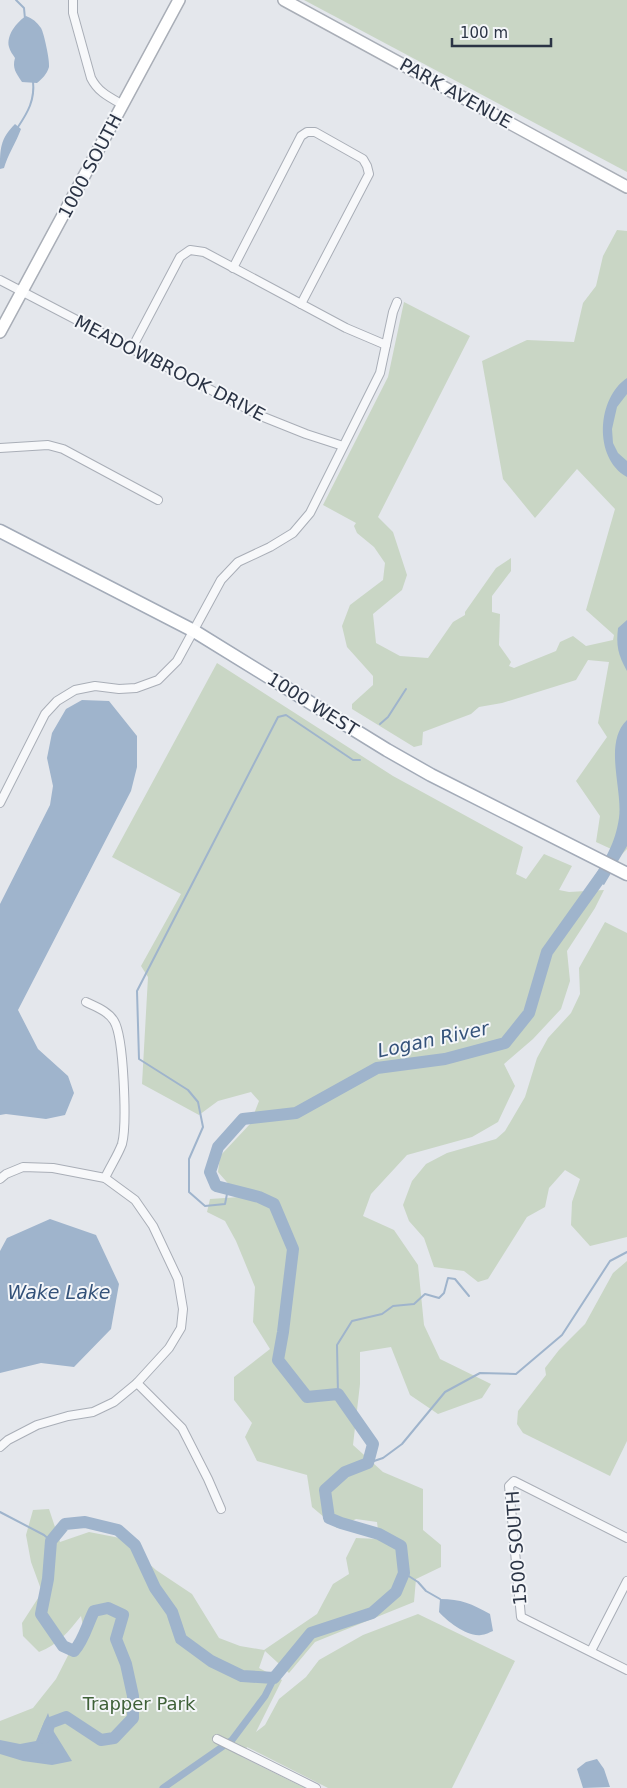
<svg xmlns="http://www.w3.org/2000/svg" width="627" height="1788" font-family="'DejaVu Sans',sans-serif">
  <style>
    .green { fill: #c9d6c5 }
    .water { fill: #9fb4cc }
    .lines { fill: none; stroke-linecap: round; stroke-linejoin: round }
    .stream { stroke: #9fb4cc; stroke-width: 2 }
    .canal { stroke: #9fb4cc; stroke-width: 7 }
    .river { stroke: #9fb4cc; stroke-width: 12 }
    .street-casing { stroke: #a9aeb7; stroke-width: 10 }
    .secondary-casing { stroke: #a9aeb7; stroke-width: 14 }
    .primary-casing { stroke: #a3abb8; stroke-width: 15 }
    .street { stroke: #f7f8fa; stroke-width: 8 }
    .secondary { stroke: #fff; stroke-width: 11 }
    .primary { stroke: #fff; stroke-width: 12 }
    .labels { text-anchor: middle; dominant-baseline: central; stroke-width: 4; stroke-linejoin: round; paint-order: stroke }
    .street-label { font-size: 18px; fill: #2b3445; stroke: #f4f6f9 }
    .park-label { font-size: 18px; fill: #3f6138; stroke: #f4f6f9 }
    .water-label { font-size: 19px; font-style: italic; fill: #34527a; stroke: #f4f6f9 }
  </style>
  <rect width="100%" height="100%" fill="#e4e7ec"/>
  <g class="green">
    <polygon points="304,0 627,0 627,172"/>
    <polygon points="617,230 627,231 627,849 622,854 596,842 600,816 576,781 607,737 598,723 609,662 588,660 576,680 502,703 479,707 471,714 423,732 422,745 414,747 352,709 352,704 373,685 373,676 347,647 342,626 350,605 383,580 385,563 374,547 357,533 354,526 356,523 323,505 388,377 404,302 470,336 378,517 393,532 407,575 402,590 373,614 376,643 400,656 428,658 453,622 465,615 465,612 496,568 511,558 511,571 492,596 492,612 500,614 499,645 511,662 509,666 514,668 556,651 560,642 573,636 586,646 613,640 614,635 586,610 615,509 577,469 535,518 503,479 482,361 527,340 574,342 583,303 596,286 603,256"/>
    <path d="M217,663l176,113 130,71 -7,27 10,5 18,-25 28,12 -13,24 10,2 35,-2 -9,18 -28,43 3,30 -9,28 -28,30 -29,25 11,22 -17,36 -26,15 -65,18 -36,39 -8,22 31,14 24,35 6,60 16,34 51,25 -9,14 -44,16 -28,-19 -19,-48 -31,5v32l-7,61 30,27 40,17v41l18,15v22l-25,12 -2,23 -99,40 -26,31 -24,-22 -6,17 23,12 -26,52 9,-7 14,-26 27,-22 13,-17 44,-25 55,-21 97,47 -63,127h-124l-81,-41 -5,10 63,31h-305v-67l33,-13 23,-29 27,-53 -2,-10c-12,15 -23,29 -42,36l-16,-16 -1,-13 20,-31 -11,-30 -5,-27 7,-25 16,-1 11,33 29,-10 31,6 36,32 36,24 27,44 21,8 24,4 53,-36 16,-30 16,-10 -3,-16 10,-20 23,1 -2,-17 -21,-3 -19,9 -25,-21 -5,-32 -50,-14 -12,-24 7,-14 -18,-23v-23l36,-28 -17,-27 2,-35 -19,-46 -11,-20 -18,-9 3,-13 30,-2 -22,-25 2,-16 30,-32 9,-23 -8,-9 -33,9 -19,14 -57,-31 6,-107 -7,-11 40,-72 -69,-37z"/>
    <polygon points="605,922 627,933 627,1237 590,1246 571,1225 572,1202 580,1179 565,1170 549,1188 545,1207 527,1217 488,1279 478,1282 464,1271 434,1267 424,1238 409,1221 403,1205 412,1181 426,1164 447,1153 496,1139 505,1131 525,1097 537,1058 548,1038 571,1013 580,994 579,968"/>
    <polygon points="627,1261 627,1441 610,1476 523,1433 517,1424 518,1411 546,1375 545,1368 559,1350 585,1324 613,1273"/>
  </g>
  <g class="water">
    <path d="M26,16c6,2 11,6 15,12 3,5 9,33 8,39 -2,7 -7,12 -12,16l-15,-1c-6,-9 -10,-14 -7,-24 -2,-3 -5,-7 -6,-11 -3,-12 8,-25 17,-31z"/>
    <path d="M15,124l6,5c-5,14 -13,25 -17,39l-4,1c0,-20 0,-30 15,-45z"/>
    <path d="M627,378v16l-10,13 -5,22 1,14 5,10 9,8v16c-34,-19 -30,-79 0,-99z"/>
    <path d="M627,620v51c-9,-16 -11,-25 -9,-43z"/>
    <polygon points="82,700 109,701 137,736 137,767 131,791 18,1010 38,1049 68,1076 74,1093 65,1115 46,1119 6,1114 0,1115 0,904 50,805 53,786 47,758 52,733 66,709"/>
    <path d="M627,720v126l-23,39 -11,-6c13,-22 22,-35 26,-61 4,-29 -16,-75 8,-98z"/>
    <polygon points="50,1219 96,1235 119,1284 111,1329 74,1367 41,1363 0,1373 0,1251 7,1238"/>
    <path d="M440,1599c21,0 32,5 50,15l3,17c-3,1 -8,4 -12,4 -14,2 -34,-14 -42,-23z"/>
    <polygon points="48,1713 54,1732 72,1761 52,1765 23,1761 0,1754 0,1740 20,1744 36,1741"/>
    <polygon points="597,1759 604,1769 610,1787 583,1788 577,1769 586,1762"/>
  </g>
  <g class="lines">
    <g class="stream">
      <polyline points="16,0 24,8 25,19"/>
      <path d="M18,127c10,-15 17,-27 15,-46"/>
      <polyline points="380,724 388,717 406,689"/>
      <polyline points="228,1189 225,1204 205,1206 189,1192 189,1159 203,1127 198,1102 188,1090 139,1059 137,991 278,717 286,715 353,760 360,760"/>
      <polyline points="338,1394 337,1345 352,1321 382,1314 393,1306 414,1304 425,1294 439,1298 444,1293 448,1278 455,1279 469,1296"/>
      <polyline points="368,1463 383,1458 402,1444 445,1392 480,1373 516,1374 562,1335 610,1261 627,1252"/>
      <polyline points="0,1512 44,1535 51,1541"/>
      <polyline points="404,1573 418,1582 426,1591 440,1599"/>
    </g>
    <polyline class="canal" points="163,1788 232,1740 265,1696 274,1678"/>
    <path class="river" d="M44,1738l6,-15 16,-6 35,23 13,-2 19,-20v-22l-7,-32 -10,-25 7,-24 -15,-7 -14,3c-7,14 -10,29 -20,40l-11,-5 -22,-32 7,-35 3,-38 14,-17 20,-2 33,8 17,15 20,43 17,24 9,27 30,22 31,15 32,2 37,-45 61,-20 24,-21 8,-19 -3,-27 -22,-12 -38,-11 -12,-5 -4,-28 20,-18 23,-9 5,-19 -35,-50 -31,3 -29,-37 5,-28 10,-83 -19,-45 -15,-7 -43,-11 -6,-14 8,-25 25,-28 53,-6 81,-45 68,-9 60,-16 24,-30 18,-61 60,-84"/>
    <defs>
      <g id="street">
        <path d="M73,0v13l18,65c7,14 18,19 32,27"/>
        <polyline points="233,268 301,136 307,132 315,132 363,159 367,166 369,174 301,304"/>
        <polyline points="0,280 261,416 306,434 343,446"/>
        <polyline points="132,348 180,257 190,250 204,252 346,328 386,345"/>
        <polyline points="0,448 48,445 63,449 158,500"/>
        <polyline points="0,803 45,714 57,701 75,690 95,686 119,689 136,688 158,680 177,661 221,580 238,562 270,547 293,533 310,513 380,373 393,312 397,302"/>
        <path d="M86,1002c10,5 22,9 28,19 10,16 13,104 8,123 -4,11 -12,23 -17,34"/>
        <polyline points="0,1179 6,1174 23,1167 53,1168 105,1178 135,1200 153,1226 178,1279 183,1309 181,1328 169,1348 137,1383 114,1402 93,1412 68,1416 37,1425 8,1440 0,1447"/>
        <polyline points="137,1383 182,1428 208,1479 221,1509"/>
        <polyline points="627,1538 514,1481 509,1486 521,1617 627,1670"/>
        <polyline points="591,1651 627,1581"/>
        <polyline points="217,1739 316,1788"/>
      </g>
      <g id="secondary">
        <polyline points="284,0 627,187"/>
        <polyline points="0,332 179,0"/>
      </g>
      <polyline id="primary" points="0,531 194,631 387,750 431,775 627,874"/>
    </defs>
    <use href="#street" class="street-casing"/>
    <use href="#secondary" class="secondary-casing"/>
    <use href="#primary" class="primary-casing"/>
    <use href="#street" class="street"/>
    <use href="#secondary" class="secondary"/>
    <use href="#primary" class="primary"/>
  </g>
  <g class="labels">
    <g class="street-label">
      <text transform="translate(456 93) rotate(29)">PARK AVENUE</text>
      <text transform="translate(90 166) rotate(-62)">1000 SOUTH</text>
      <text transform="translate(170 368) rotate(27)">MEADOWBROOK DRIVE</text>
      <text transform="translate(313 704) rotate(32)">1000 WEST</text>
      <text transform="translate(516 1548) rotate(-94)">1500 SOUTH</text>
    </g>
    <g class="park-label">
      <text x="139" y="1703">Trapper Park</text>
    </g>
    <g class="water-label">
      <text transform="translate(433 1039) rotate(-12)">Logan River</text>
      <text x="59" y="1292">Wake Lake</text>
    </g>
  </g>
  <path d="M452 38v8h99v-8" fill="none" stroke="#2b3445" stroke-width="2.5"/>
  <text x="460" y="38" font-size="15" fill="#2b3445" stroke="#f4f6f9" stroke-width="4" paint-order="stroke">100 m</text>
</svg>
